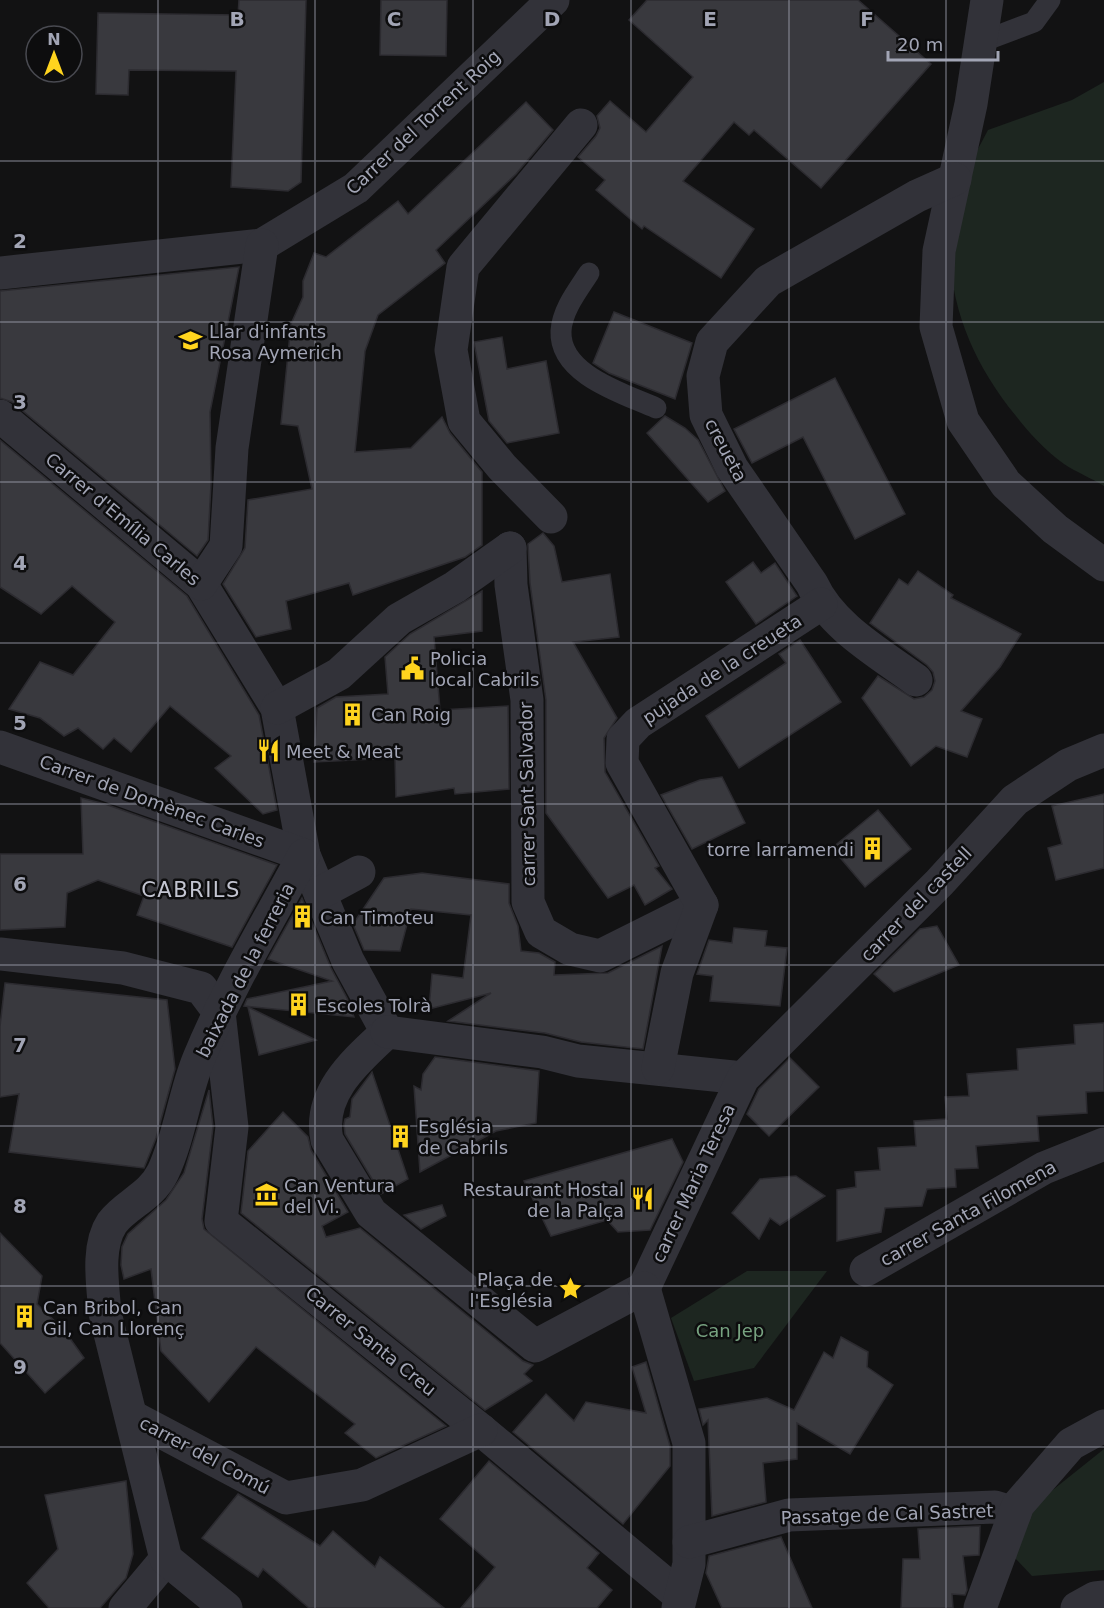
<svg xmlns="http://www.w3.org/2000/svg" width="1104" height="1608" font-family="'DejaVu Sans',sans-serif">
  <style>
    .green { fill: #1d2620 }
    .building { fill: #39393e; stroke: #2c2b30; stroke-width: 1.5 }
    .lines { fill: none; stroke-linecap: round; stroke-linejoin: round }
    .lane { stroke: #323239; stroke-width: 21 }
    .street { stroke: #323239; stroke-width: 33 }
    .grid { fill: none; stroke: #a2a5b5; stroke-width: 1.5; stroke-opacity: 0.55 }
    .labels { text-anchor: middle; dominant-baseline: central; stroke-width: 5; stroke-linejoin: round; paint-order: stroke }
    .street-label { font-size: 18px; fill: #a2a5b5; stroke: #0d0d0e }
    .poi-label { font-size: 18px; fill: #a2a5b5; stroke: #0d0d0e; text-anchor: start }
    .park-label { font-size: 18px; fill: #77a280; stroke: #0d0d0e }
    .quarter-label { font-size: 21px; letter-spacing: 1.5px; fill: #c3c5d1; stroke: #0d0d0e }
    .grid-label { font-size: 20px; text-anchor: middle; font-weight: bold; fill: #a2a5b5; stroke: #0d0d0e; stroke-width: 5; stroke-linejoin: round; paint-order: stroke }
  </style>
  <rect width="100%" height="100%" fill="#121213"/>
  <g class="green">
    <path d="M1104,82v404c-13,-8 -28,-14 -40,-22 -19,-14 -34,-30 -48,-48 -50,-61 -76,-132 -63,-212 3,-18 26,-56 35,-74l84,-30z"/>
    <polygon points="747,1271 827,1271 754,1368 694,1381 671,1318"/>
    <polygon points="1104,1449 1104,1570 1032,1576 1014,1557 1034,1505"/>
  </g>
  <g class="building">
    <polygon points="239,0 306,0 301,182 288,191 231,187 236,71 129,70 128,95 96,94 98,13 238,15"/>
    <polygon points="381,0 447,0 446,56 380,55"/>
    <polygon points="647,0 858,0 931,64 821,188 754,130 749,135 734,122 683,181 754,229 721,278 644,226 642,229 596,190 605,180 578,157 596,136 600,128 597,116 610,101 646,132 693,77 629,20"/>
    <polygon points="526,102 553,130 516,174 436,250 445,263 378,315 365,351 355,452 411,448 442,417 450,433 482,472 482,545 465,557 353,595 349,583 286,601 291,629 256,637 223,584 245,548 248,500 312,489 298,426 281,424 291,324 303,297 303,281 314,253 326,257 398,201 408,214"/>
    <polygon points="239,267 210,412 211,484 208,540 197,556 12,402 0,398 0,291"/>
    <polygon points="614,312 692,343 675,399 609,373 593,363"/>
    <polygon points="502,337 507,369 546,361 559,433 507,443 489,421 474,342"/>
    <polygon points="835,378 905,514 855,539 803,437 752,463 734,429"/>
    <polygon points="665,416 685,428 698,440 725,491 708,502 647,433"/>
    <polygon points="0,440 187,596 259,715 277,810 263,814 215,768 231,756 170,706 131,752 114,738 103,749 78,728 64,736 40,718 9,709 40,662 73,675 115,622 72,586 41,614 0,587"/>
    <polygon points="543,533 554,546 562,582 610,574 619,637 573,642 617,718 604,738 605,772 659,866 655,868 672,889 645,905 634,885 608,898 546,813 546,700 530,583 528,544"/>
    <polygon points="753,562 761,573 775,563 797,596 756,624 726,582"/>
    <polygon points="918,571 953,595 951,598 1021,634 1000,667 961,711 982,719 967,757 936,746 911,766 862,698 878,676 914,699 924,697 932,690 935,681 933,672 927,665 870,623 899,579 908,585"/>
    <polygon points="482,591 482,631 434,637 440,710 508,706 509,789 455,794 454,788 396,797 395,758 314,762 317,708 336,697 388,694 385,657 410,634"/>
    <polygon points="800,640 841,702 739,768 706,716 786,663 779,654"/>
    <polygon points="722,777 745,823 692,849 661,795 700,780"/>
    <polygon points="1104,794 1104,868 1056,880 1048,848 1062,844 1052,806"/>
    <polygon points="81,798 105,804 277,865 232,947 137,915 144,896 98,880 67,893 65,927 0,930 0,854 83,854"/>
    <polygon points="878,810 911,849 865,887 832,848"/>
    <polygon points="422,873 509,884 509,903 518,926 521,951 539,953 555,962 554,975 608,973 662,946 643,1049 581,1042 545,1033 448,1021 491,993 429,1009 432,974 463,978 471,915 411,909 400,951 364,950 353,924 384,878"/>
    <polygon points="302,898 331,968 347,998 354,1017 244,1006 247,999 332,981 268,959"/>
    <polygon points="937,926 959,965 894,992 874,974 920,929"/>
    <polygon points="734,928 767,931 765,946 787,948 780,1006 710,1001 713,976 697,974 709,940 732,943"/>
    <polygon points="5,983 167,1000 175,1069 156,1138 144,1168 9,1152 19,1094 0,1097 0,1026"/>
    <polygon points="248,1007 316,1040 259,1055"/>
    <polygon points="1104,1023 1104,1091 1086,1092 1087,1113 1037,1116 1039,1141 976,1146 978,1168 955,1169 956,1187 927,1189 922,1206 885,1208 881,1232 837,1241 837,1190 856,1187 855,1172 880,1170 878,1148 916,1146 914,1121 947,1119 945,1097 969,1096 967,1074 1018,1070 1017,1049 1075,1044 1074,1025"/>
    <polygon points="435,1057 539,1071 536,1123 496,1131 420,1172 414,1086 421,1090 423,1074"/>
    <polygon points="790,1058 819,1087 769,1136 747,1114 759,1089"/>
    <polygon points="372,1072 408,1179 381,1194 345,1134 344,1124 345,1119 350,1117 352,1099"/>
    <polygon points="209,1090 213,1127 202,1219 204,1229 446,1426 376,1458 345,1433 355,1424 256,1347 209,1402 161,1351 151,1269 124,1279 121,1265 122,1247 128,1234 166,1200 184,1173"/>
    <polygon points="283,1112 308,1137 311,1150 348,1212 322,1226 326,1237 360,1228 523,1361 533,1365 524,1374 532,1381 485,1410 241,1213 248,1151"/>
    <polygon points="672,1139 683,1162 650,1230 618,1232 607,1220 551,1236 524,1181"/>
    <polygon points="796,1176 825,1196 780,1225 770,1218 759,1239 732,1213 760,1179"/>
    <polygon points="442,1205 446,1216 421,1229 404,1215"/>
    <polygon points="0,1233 42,1276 37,1304 64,1330 84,1358 45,1393 0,1343"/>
    <polygon points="841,1337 868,1352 867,1367 893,1385 850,1454 797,1423 797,1459 763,1463 766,1502 712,1516 708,1420 703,1425 699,1409 767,1398 794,1410 824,1352 833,1358"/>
    <polygon points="646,1362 670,1446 670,1466 623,1524 513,1432 546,1394 574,1421 586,1402 646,1413 632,1367"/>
    <polygon points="489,1461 599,1553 587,1568 612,1590 597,1608 461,1608 495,1567 440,1519"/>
    <polygon points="126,1481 133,1554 126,1578 100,1608 49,1608 27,1583 58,1549 45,1495"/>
    <polygon points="238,1494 320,1546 333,1531 375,1567 380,1557 444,1608 309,1608 263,1569 258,1577 202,1538"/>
    <polygon points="980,1526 979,1555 963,1556 967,1590 965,1595 952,1594 953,1608 901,1608 903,1559 920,1559 918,1529"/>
    <polygon points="781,1537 812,1608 722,1608 706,1573 709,1556"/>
  </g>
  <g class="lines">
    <g class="lane">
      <polyline points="981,42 1034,22 1050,0"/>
      <path d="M589,273c-11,17 -27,37 -28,58 -2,44 64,63 95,77"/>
    </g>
    <g class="street">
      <polyline points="987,0 971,104 939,251 936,327 963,421 1006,484 1055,529 1104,565"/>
      <polyline points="0,273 262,245 356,188 553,0"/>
      <polyline points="0,416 201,584 277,708 304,855 348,961 387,1032"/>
      <polyline points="551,517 502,467 464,421 451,350 463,267 581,125"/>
      <polyline points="510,548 511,585 527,700 528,902 541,932 570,949 600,956 702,905"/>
      <polyline points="201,584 226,546 232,448 262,245"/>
      <path d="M916,680c-37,-27 -85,-54 -104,-96l-80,-116 -26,-53 -3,-39 9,-34 56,-61 149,-85 38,-17"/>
      <polyline points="277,708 339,674 399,619 455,587 510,548"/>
      <polyline points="0,747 304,855"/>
      <polyline points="320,893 359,872"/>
      <polyline points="0,954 123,968 201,988 219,1012 232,1127 221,1221 481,1430 680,1596"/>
      <path d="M387,1032c-30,28 -70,61 -60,108l44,73 164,133 109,-58"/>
      <polyline points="387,1032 542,1052 578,1061 743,1078"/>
      <polyline points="658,1068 677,973 702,905 622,763 623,739 638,723 821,604"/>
      <polyline points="866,1270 1044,1168 1104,1144"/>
      <polyline points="644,1288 743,1078 939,883 1015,800 1068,765 1104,750"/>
      <polyline points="644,1288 689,1443 689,1564 678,1608"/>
      <polyline points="131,1416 286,1498 362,1485 481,1430"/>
      <polyline points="689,1542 789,1515 995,1507 1015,1513"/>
      <polyline points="125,1608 166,1559"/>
      <path d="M226,1608l-60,-49 -61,-246c-2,-27 -9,-66 7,-90 14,-19 39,-26 51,-51 17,-36 21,-78 36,-114 29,-70 69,-136 105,-203"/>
      <polyline points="980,1608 1018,1505 1071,1444 1104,1426"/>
      <polyline points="1077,1608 1095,1598 1104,1597"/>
    </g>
  </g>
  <path class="grid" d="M158,0v1608M315,0v1608M473,0v1608M631,0v1608M789,0v1608M946,0v1608M0,161h1104M0,322h1104M0,482h1104M0,643h1104M0,804h1104M0,965h1104M0,1126h1104M0,1286h1104M0,1447h1104"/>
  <defs>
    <symbol id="school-bare" viewBox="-9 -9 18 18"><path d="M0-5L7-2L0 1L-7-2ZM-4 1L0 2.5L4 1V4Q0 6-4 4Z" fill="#ffd41e" stroke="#0d0d0e" stroke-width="2.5" paint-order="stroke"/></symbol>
    <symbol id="civic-bare" viewBox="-9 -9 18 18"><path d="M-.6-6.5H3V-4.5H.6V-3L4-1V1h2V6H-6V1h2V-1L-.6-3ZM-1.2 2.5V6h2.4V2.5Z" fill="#ffd41e" stroke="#0d0d0e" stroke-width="2.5" paint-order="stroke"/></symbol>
    <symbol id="building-bare" viewBox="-9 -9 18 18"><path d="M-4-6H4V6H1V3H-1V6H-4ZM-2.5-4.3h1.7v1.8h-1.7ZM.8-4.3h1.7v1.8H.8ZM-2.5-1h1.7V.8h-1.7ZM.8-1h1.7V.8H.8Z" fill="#ffd41e" stroke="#0d0d0e" stroke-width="2.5" paint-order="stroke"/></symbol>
    <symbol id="restaurant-bare" viewBox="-9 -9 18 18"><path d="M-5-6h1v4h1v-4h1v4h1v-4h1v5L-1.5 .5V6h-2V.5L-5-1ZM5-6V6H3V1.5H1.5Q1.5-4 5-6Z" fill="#ffd41e" stroke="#0d0d0e" stroke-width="2.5" paint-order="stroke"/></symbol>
    <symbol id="museum-bare" viewBox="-9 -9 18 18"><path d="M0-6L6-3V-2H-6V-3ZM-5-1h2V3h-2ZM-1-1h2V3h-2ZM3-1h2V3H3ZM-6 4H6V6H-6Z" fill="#ffd41e" stroke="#0d0d0e" stroke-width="2.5" paint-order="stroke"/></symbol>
    <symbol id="sight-bare" viewBox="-9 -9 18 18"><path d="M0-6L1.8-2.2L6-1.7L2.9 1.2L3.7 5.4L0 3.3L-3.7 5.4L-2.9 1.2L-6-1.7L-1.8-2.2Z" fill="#ffd41e" stroke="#0d0d0e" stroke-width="2.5" paint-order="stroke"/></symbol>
  </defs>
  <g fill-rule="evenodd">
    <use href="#school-bare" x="174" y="324" width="33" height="33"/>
    <use href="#civic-bare" x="396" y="652" width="33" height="33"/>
    <use href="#building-bare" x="336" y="698" width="33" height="33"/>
    <use href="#restaurant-bare" x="252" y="734" width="33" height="33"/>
    <use href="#building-bare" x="856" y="832" width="33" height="33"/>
    <use href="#building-bare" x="286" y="900" width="33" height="33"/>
    <use href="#building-bare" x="282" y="988" width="33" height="33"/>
    <use href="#building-bare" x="384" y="1120" width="33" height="33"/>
    <use href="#museum-bare" x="250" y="1178" width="33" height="33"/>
    <use href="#restaurant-bare" x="626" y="1182" width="33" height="33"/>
    <use href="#sight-bare" x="554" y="1272" width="33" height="33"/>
    <use href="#building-bare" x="8" y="1300" width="33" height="33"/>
  </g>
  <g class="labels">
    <g class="street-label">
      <text transform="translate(423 122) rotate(-43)">Carrer del Torrent Roig</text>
      <text transform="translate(726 450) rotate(62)">creueta</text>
      <text transform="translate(123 519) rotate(40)">Carrer d'Emília Carles</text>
      <text transform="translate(722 669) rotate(-33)">pujada de la creueta</text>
      <text transform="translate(527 794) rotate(-91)">carrer Sant Salvador</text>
      <text transform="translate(152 801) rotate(20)">Carrer de Domènec Carles</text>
      <text transform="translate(916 904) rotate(-46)">carrer del castell</text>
      <text transform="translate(245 970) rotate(-63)">baixada de la ferreria</text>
      <text transform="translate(693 1183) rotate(-65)">carrer Maria Teresa</text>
      <text transform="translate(968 1213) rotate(-29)">carrer Santa Filomena</text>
      <text transform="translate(371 1341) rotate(39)">Carrer Santa Creu</text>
      <text transform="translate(205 1455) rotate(28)">carrer del Comú</text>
      <text transform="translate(887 1514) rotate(-2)">Passatge de Cal Sastret</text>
    </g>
    <g class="poi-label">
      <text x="209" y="331">Llar d'infants<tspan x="209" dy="21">Rosa Aymerich</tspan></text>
      <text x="430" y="658">Policia<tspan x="430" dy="21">local Cabrils</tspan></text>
      <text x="371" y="714">Can Roig</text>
      <text x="286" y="751">Meet &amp; Meat</text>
      <text x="854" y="849" text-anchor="end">torre larramendi</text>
      <text x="320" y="917">Can Timoteu</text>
      <text x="316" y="1005">Escoles Tolrà</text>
      <text x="418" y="1126">Església<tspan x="418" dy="21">de Cabrils</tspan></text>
      <text x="284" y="1185">Can Ventura<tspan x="284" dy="21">del Vi.</tspan></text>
      <text x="624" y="1189" text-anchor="end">Restaurant Hostal<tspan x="624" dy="21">de la Palça</tspan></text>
      <text x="553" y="1279" text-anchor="end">Plaça de<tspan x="553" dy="21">l'Església</tspan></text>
      <text x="43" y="1307">Can Bribol, Can<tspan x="43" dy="21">Gil, Can Llorenç</tspan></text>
    </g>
    <g class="park-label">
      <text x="730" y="1330">Can Jep</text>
    </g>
    <g class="quarter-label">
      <text x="191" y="890">CABRILS</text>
    </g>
  </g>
  <g class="grid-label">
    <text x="237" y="26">B</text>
    <text x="394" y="26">C</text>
    <text x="552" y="26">D</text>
    <text x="710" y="26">E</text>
    <text x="867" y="26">F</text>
    <text x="20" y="248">2</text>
    <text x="20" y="409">3</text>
    <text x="20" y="570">4</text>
    <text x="20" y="730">5</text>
    <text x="20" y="891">6</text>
    <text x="20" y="1052">7</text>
    <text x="20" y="1213">8</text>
    <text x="20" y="1374">9</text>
  </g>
  <g transform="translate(54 54)"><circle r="28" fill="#0d0d0e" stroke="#494a51" stroke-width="1.5"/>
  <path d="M0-4.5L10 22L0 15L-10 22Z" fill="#ffd41e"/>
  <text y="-9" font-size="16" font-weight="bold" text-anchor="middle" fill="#a2a5b5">N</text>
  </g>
  <path d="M888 51v9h110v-9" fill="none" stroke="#a2a5b5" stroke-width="3"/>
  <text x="897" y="51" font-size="18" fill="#a2a5b5" stroke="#0d0d0e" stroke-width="4.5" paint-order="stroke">20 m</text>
</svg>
